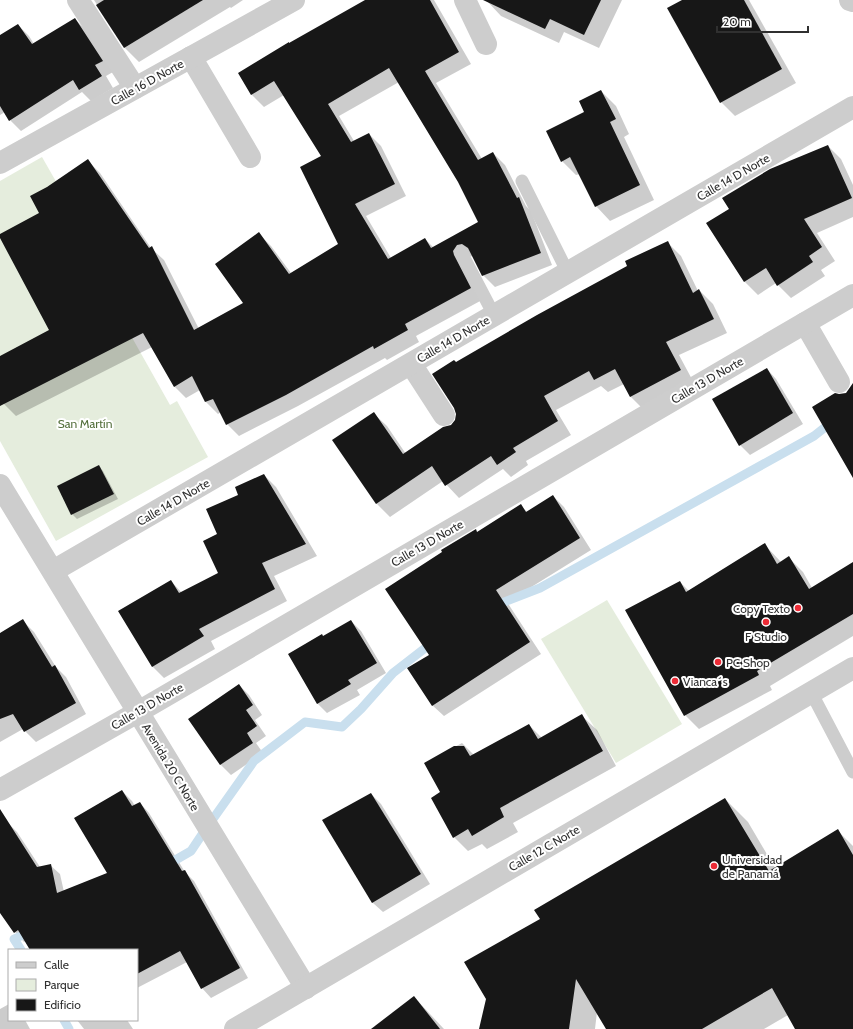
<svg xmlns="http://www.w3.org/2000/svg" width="853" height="1029" font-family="Cabin,sans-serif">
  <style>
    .green { fill: #e5eddd }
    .shadow { fill: #0003; fill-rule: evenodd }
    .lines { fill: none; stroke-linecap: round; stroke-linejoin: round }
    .stream { stroke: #c9dfee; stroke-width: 9 }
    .building { fill: #171717; fill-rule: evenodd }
    .lane { stroke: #cdcdcd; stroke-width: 13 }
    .street { stroke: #cdcdcd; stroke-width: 22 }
    .poi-dot { fill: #ed2b36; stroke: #fff; stroke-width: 1.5 }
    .labels { text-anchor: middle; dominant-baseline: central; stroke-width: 4; stroke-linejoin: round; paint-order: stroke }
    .street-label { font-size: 12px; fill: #303030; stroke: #fff }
    .park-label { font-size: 12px; fill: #526e3a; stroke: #fff }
    .poi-label { font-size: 12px; fill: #303030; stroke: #fff; text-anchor: start }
  </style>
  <rect width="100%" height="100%" fill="#fff"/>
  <g class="green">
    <polygon points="42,157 82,227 121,318 170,405 177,401 208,457 56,541 0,441 0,181"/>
    <polygon points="607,600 682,724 616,763 541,639"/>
  </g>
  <g class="shadow">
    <polygon points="94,0 243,0 231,8 230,7 139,62 125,48"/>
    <path d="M367,0h67l37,64 -35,19 46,76 11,-6 12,12 21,41 5,5 21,54 -57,22 -12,-12 -10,-19 -4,1 13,43 -66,36 3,6 -32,18 -2,-2 -87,48 -59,30 -12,-12 -6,-12 -3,2 -12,-12 -6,-12 -14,8 -12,-12 -22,-39 -136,69 -12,-12 -4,-7v-40l51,-26 -51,-96 41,-22 6,-25 41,-27 12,12 51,75 13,12 35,69 45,-26 15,-69 12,12 20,27 48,-28 -16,-88 -39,-62 -20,12 -12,-12 -13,-21zM399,82l60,99 21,42 -46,25 -9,-9 -34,19 -25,-42 40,-20 -25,-50 -12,-12 -15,7 -15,-25z"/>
    <polygon points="488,0 622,0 599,48 564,32 559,43 501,16 487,1"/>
    <polygon points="684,0 749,0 796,83 735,116 721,102"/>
    <polygon points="75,19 86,30 113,72 106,76 113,88 91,101 82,92 21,131 10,120 5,112 0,115 0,37 18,25 29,36 34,44"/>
    <polygon points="601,91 616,106 629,134 624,137 654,200 610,221 596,206 580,174 576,175 562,161 586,113"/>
    <polygon points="828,146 841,159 853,185 853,217 817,233 835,261 821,270 825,276 791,298 776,283 758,295 745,282 708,223"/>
    <polygon points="667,242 681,256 698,291 699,290 713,304 727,333 679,355 694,383 644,410 630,396 624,384 608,392 601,386 556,410 571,435 526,461 528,465 511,477 503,469 459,498 443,481 390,517 377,504 333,440 373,413 387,426 406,454 452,426 456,421 456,363 629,267"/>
    <polygon points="767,369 776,379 803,424 750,455 740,445"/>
    <polygon points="99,466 103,471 118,499 77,519 72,514"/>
    <polygon points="264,475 276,487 317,556 274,576 287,601 211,641 215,649 164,678 152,666 171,581 182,593 219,573 218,535 239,495"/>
    <polygon points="553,496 564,507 591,550 507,602 541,654 444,716 432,705 430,655 478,533 521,506 527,512"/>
    <polygon points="764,544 781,562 789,558 803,572 812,588 853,563 853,636 770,686 772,690 699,729 685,715 680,582 689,591"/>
    <polygon points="23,621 34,632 56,667 66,677 86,714 36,742 23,729 0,742 0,634"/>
    <polygon points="351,621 361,631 386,673 357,690 360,695 327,713 317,703"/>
    <polygon points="239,685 249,695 262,715 255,720 266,736 256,743 263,753 231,775 221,765 190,719"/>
    <polygon points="582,716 597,730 616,766 513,823 518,832 487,849 482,844 468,851 454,837 442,793 425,763 462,743 474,755 529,725 542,738"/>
    <polygon points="122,791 132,801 135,806 140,803 149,813 185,872 194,881 248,978 211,998 202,988 187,962 137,988 137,950 31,950 26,941 24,942 15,932 0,912 0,828 8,823 17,832 40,867 50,865 60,874 64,892 108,874"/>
    <polygon points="371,794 381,804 430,884 383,912 373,903 323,821"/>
    <polygon points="725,799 748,822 775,868 838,831 853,846 853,1029 796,1029 788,1015 764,1029 607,1029 597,1012 595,1029 480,1029 541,919"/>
    <polygon points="414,997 444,1029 373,1029"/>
    <polygon points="9,1004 9,1020 25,1020 30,1029 0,1029 0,1009"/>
    <polygon points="77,1020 127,1020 133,1029 84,1029"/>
  </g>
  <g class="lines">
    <g class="stream">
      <polyline points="494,606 540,588 814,436 833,421"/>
      <polyline points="208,826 254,761 305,722 342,727 361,709 393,673 433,642"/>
      <polyline points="165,866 191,851 207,827"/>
      <polyline points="21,950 14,939 32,931"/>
      <polyline points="64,1020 69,1029"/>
    </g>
  </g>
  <g class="building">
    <polygon points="104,0 203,0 124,48 96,5"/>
    <path d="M365,0h65l29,52 -34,19 53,89 15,-8 24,46 2,-1 22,56 -59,23 -14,-28 -6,-4 -5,1 -4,6 1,4 17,33 -66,36 3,6 -34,19 -1,-3 -87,49 -60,30 -13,-26 -8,3 -13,-26 -18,11 -31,-54 -143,73v-50l49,-26 -49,-92v-4l39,-21 -9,-17 17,-9 41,-28 61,89 3,-2 42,84 49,-27 -28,-39 44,-32 30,42 49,-30 -38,-77 21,-11 -47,-75 -23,14 -13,-22 51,-31v1zM389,68l69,114 20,40 -47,26 -6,-10 -37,21 -33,-55 40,-20 -26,-51 -18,9 -23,-38z"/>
    <polygon points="483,0 601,0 584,35 550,19 545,29"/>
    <polygon points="682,0 744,0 782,69 720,103 667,8"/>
    <polygon points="75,18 103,61 95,65 102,76 79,90 73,80 9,121 0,106 0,35 18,24 32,44"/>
    <polygon points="601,90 616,119 610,122 640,185 595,207 570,157 561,162 546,131 584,112 579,101"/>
    <polygon points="828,145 852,198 804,219 822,247 809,256 813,262 777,286 766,268 744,282 706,223 729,209 722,198 770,169"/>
    <polygon points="668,241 693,293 699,289 714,319 666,342 681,370 630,397 615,369 594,380 589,371 544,396 558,421 513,448 516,452 497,465 491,456 445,486 432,466 376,504 332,440 374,412 403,454 443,427 451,425 455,420 456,414 454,408 432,374 454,360 456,362 537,315 627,266 625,261"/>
    <polygon points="767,368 793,413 739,446 712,399"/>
    <polygon points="853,383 853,478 812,407 835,393 839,394 846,393"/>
    <polygon points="99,465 114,494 71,515 57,486"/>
    <polygon points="264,474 306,544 262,563 275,589 199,629 204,636 152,667 118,611 171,580 179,593 218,573 203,541 217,534 206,509 238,495 235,487"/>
    <polygon points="553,495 580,538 496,590 530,642 432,706 407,668 429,655 385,589 442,552 441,550 476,529 477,532 521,504 526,512"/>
    <polygon points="765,543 777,564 789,556 809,589 853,562 853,614 757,671 759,675 684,716 625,610 680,581 686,592"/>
    <polygon points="23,619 52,667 55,665 76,703 24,732 13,714 0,719 0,633"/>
    <polygon points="351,620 377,663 348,680 351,684 317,704 288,654 322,634 323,636"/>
    <polygon points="239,684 253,705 246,710 257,726 247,733 253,743 220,765 188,719"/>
    <polygon points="582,714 603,751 500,808 504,817 472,836 468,829 453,838 431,798 440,792 424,763 454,746 464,746 470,756 529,724 538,739"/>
    <polygon points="122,790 132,806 140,802 182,871 185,870 240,968 201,989 180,951 137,974 137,950 30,950 18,930 14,933 0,913 0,809 37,867 51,864 57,893 107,873 74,818"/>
    <polygon points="371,793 421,874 372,903 322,820"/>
    <polygon points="725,798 769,871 838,829 853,855 853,1029 795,1029 772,988 702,1029 606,1029 576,979 569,1029 479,1029 486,999 464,962 540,919 534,910"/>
    <polygon points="414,996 440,1029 371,1029"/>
  </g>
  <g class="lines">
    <g class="lane">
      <polyline points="522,181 568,273"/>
      <polyline points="461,252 494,315"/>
      <polyline points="811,692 853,772"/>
    </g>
    <g class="street">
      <polyline points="78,0 135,88"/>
      <polyline points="465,0 486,44"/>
      <polyline points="850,0 853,1"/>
      <polyline points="191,57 250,157"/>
      <polyline points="0,163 294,0"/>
      <polyline points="805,323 839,382"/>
      <polyline points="411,364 444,415"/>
      <polyline points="0,485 306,988"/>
      <polyline points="53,571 853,107"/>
      <polyline points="0,790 138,712 853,295"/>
      <polyline points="235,1029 853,668"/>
    </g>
  </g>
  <g class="poi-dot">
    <circle cx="798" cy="608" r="4"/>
    <circle cx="766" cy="622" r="4"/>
    <circle cx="718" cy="662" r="4"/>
    <circle cx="675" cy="681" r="4"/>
    <circle cx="714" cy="866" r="4"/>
  </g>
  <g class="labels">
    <g class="street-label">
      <text transform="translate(147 82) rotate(-29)">Calle 16 D Norte</text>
      <text transform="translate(733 177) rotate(-30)">Calle 14 D Norte</text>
      <text transform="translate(453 339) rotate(-30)">Calle 14 D Norte</text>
      <text transform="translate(707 380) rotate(-30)">Calle 13 D Norte</text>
      <text transform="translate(173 502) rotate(-30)">Calle 14 D Norte</text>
      <text transform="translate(427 543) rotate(-30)">Calle 13 D Norte</text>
      <text transform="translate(147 706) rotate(-30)">Calle 13 D Norte</text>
      <text transform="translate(171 767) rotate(59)">Avenida 20 C Norte</text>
      <text transform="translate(544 848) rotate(-30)">Calle 12 C Norte</text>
    </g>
    <g class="park-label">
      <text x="85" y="423">San Martín</text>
    </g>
    <g class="poi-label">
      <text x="790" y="608" text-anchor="end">Copy Texto</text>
      <text x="766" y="636" text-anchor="middle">F Studio</text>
      <text x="726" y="662">PC Shop</text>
      <text x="683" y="681">Vianca´s</text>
      <text x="722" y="859">Universidad<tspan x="722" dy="14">de Panamá</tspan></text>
    </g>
  </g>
  <rect x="8" y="949" width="130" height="72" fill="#ffffff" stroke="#acacac"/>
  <rect x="16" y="962" width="20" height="6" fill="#cdcdcd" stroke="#acacac"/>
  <text x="44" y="969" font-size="12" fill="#303030">Calle</text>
  <rect x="16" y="979" width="20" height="12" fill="#e5eddd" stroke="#acacac"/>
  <text x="44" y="989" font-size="12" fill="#303030">Parque</text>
  <rect x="16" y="999" width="20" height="12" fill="#171717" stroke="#acacac"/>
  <text x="44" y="1009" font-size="12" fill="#303030">Edificio</text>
  <path d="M717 26v6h91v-6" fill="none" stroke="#303030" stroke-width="2"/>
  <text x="723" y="26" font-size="12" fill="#303030" stroke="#ffffff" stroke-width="3" paint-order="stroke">20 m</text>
</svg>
